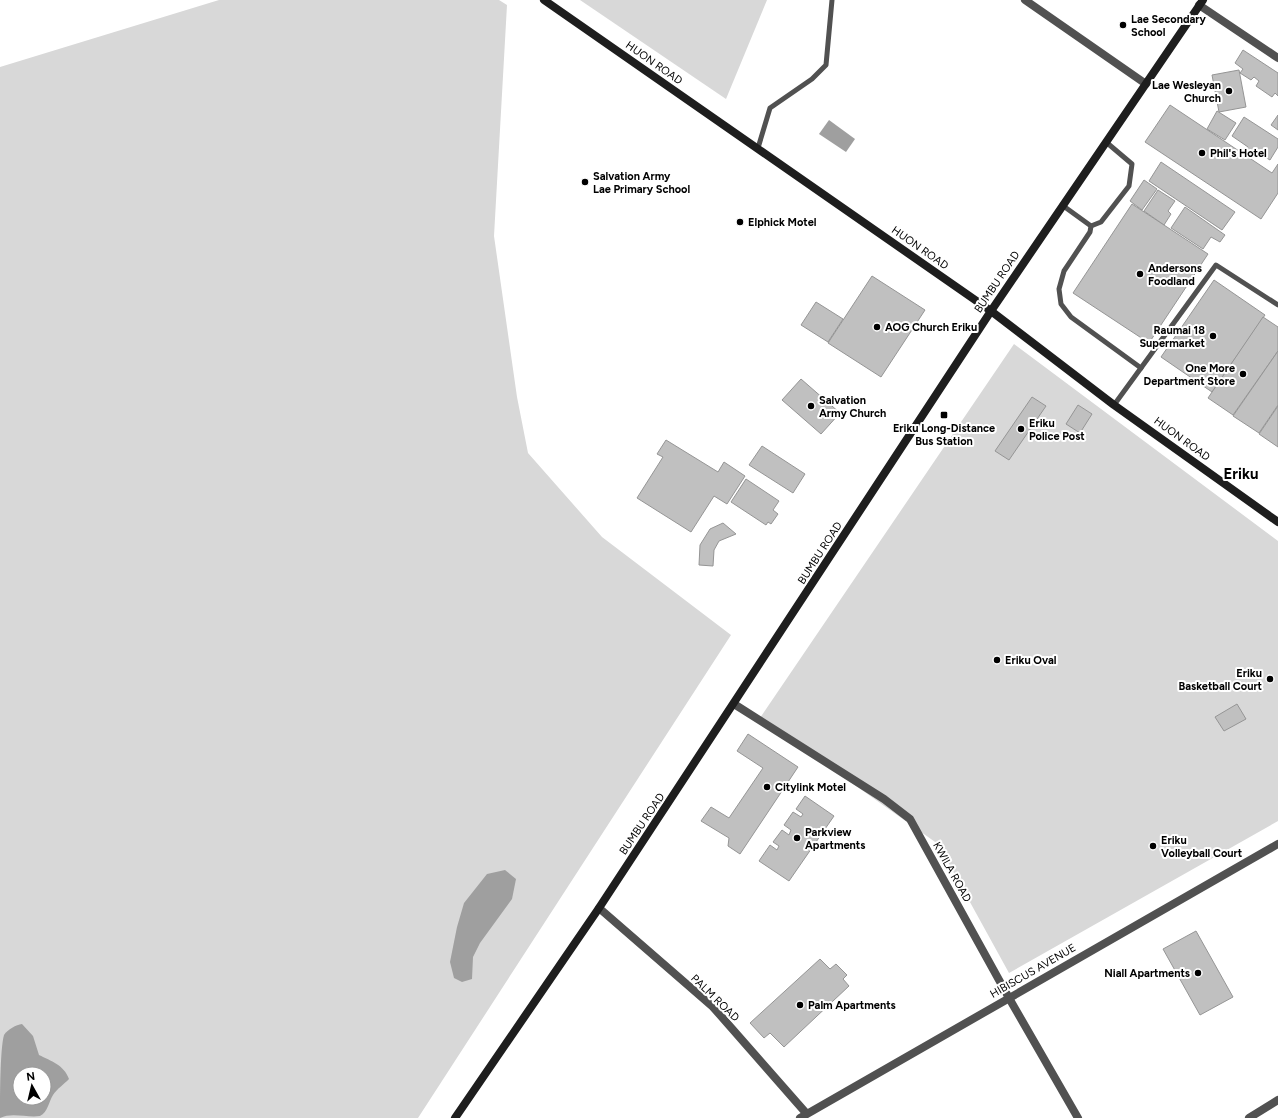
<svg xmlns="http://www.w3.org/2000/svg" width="1278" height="1118" font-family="Figtree,sans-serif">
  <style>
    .green { fill: #d8d8d8; fill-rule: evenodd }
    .water { fill: #9f9f9f; fill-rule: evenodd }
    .building { fill: #c0c0c0; stroke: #959595 }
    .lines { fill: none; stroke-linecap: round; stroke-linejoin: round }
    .lane { stroke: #515151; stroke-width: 5 }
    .street { stroke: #515151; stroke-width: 8 }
    .secondary { stroke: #1e1e1e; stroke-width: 8 }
    .poi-dot { fill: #000; stroke: #fff; stroke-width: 1.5 }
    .labels { text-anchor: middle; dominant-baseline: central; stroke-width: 4; stroke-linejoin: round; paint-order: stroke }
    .poi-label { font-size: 11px; font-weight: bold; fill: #000; stroke: #fff; text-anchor: start }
    .street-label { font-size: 11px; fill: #000; stroke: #fff }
    .district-label { font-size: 15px; font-weight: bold; fill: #000; stroke: #fff }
  </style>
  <rect width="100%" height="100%" fill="#fff"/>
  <g class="green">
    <path d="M219,0h280l8,5 -13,231 23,161 11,56 74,84 129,98 -313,483h-418v-1051zM20,1074h24v24h-24z"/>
    <polygon points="580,0 767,0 726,99"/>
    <polygon points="1014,344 1278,541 1278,821 1009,973 938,844 760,718"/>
  </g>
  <g class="water">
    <polygon points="829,120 855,139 846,152 819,134"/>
    <polygon points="505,870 516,879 512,899 480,943 473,957 472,979 462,982 454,978 450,962 457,927 464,903 487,874"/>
    <path d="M22,1024l11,12 6,19c12,6 25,10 30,24 -5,5 -12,10 -16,16 -4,6 -5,17 -13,21 -13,2 -28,-4 -40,2 0,-19 0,-69 4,-83 4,-6 12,-10 18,-11zM20,1074h24v24h-24z"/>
  </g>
  <g class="building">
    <polygon points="1243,50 1278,73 1278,96 1275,93 1272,97 1256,86 1259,81 1254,77 1251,80 1240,73 1243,69 1235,63"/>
    <polygon points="1239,70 1246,107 1219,112 1212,75"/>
    <polygon points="1170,105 1272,173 1278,164 1278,193 1261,219 1145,142"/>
    <polygon points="1217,111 1236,123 1225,140 1207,129"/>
    <polygon points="1278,115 1278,130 1271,125"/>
    <polygon points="1244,117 1278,139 1278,147 1270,160 1256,152 1253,157 1245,152 1248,147 1232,136"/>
    <polygon points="1161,162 1235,212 1222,230 1149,181"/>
    <polygon points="1144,180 1157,189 1142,210 1130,201"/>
    <polygon points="1158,190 1175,201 1168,211 1171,214 1164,225 1144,211"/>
    <polygon points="1132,204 1208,254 1149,343 1073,293"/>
    <polygon points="1185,207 1225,235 1220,242 1211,237 1203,249 1171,228"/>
    <polygon points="872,276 925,310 881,377 828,343"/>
    <polygon points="1214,280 1265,315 1212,392 1161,357"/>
    <polygon points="816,302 843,319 828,342 801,325"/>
    <polygon points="1263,317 1278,327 1278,351 1233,415 1208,398"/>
    <polygon points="1278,351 1278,405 1259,433 1233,416"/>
    <polygon points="801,379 840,413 821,434 782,400"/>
    <polygon points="1032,397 1046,406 1009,460 995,451"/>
    <polygon points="1078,405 1092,414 1080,433 1066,424"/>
    <polygon points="1278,406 1278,447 1259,434"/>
    <polygon points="666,440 718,472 724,462 745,476 727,504 714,496 691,532 637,498 663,457 657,454"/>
    <polygon points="762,446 805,474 793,493 749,465"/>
    <polygon points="746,479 779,501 773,510 778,514 771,524 768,522 766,525 731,502"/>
    <polygon points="723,523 736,534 719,541 714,550 713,566 699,565 700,545 710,529"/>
    <polygon points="1237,704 1246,719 1224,731 1215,717"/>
    <polygon points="748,734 798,767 740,854 728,846 729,838 701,821 711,807 729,818 763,768 737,751"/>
    <polygon points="805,796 834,816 789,881 759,861 770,845 777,850 779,846 773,842 782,830 789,835 791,830 784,825 793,812 801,817 803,814 796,809"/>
    <polygon points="1196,931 1233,997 1200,1015 1163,949"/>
    <polygon points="820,959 830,969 836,964 847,975 843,979 849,986 784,1047 770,1033 764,1038 750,1023"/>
  </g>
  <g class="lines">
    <g class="lane">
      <polyline points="758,148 770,108 812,79 826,65 832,0"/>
      <polyline points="1062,205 1091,226 1090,232 1064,271 1059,289 1061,304 1071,317 1141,368"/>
      <polyline points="1091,226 1101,222 1129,186 1132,164 1106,142"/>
      <polyline points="1114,405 1216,265 1278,305"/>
    </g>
    <g class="street">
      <polyline points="1025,0 1146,84"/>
      <polyline points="1199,5 1278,58"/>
      <polyline points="734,704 884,799 910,819 1009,998 1078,1118"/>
      <polyline points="599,908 713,1007 806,1113"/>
      <polyline points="800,1118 1278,844"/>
      <polyline points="1249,1118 1278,1100"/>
    </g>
    <g class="secondary">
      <polyline points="544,0 991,311 1114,405 1278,522"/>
      <polyline points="455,1118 599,908 991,311 1203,0"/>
    </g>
  </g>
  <g class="poi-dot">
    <circle cx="1123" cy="25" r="4"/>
    <circle cx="1229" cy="91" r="4"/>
    <circle cx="1202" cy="153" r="4"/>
    <circle cx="585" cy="182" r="4"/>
    <circle cx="740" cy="222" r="4"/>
    <circle cx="1140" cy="274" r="4"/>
    <circle cx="877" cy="327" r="4"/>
    <circle cx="1213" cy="336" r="4"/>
    <circle cx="1243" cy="374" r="4"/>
    <circle cx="811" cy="406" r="4"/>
    <rect x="940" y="411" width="8" height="8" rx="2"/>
    <circle cx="1021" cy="429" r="4"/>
    <circle cx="997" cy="660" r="4"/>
    <circle cx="1270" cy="679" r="4"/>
    <circle cx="767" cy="787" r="4"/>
    <circle cx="797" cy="838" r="4"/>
    <circle cx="1153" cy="846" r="4"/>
    <circle cx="1198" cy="973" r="4"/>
    <circle cx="800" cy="1005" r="4"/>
  </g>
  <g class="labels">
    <g class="poi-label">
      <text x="1131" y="19">Lae Secondary<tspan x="1131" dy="13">School</tspan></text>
      <text x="1221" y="85" text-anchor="end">Lae Wesleyan<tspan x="1221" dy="13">Church</tspan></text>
      <text x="1210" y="153">Phil's Hotel</text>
      <text x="593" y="176">Salvation Army<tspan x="593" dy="13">Lae Primary School</tspan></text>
      <text x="748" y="222">Elphick Motel</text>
      <text x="1148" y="268">Andersons<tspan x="1148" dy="13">Foodland</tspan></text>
      <text x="885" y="327">AOG Church Eriku</text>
      <text x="1205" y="330" text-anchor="end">Raumai 18<tspan x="1205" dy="13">Supermarket</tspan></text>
      <text x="1235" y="368" text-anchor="end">One More<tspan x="1235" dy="13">Department Store</tspan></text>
      <text x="819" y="400">Salvation<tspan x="819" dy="13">Army Church</tspan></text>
      <text x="1029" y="423">Eriku<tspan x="1029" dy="13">Police Post</tspan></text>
      <text x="944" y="428" text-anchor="middle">Eriku Long-Distance<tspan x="944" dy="13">Bus Station</tspan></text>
      <text x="1005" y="660">Eriku Oval</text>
      <text x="1262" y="673" text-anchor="end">Eriku<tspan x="1262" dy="13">Basketball Court</tspan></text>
      <text x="775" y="787">Citylink Motel</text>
      <text x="805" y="832">Parkview<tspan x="805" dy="13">Apartments</tspan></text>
      <text x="1161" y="840">Eriku<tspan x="1161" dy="13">Volleyball Court</tspan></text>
      <text x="1190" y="973" text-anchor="end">Niall Apartments</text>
      <text x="808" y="1005">Palm Apartments</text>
    </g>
    <g class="street-label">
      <text transform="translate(654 63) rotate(35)">HUON ROAD</text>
      <text transform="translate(920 248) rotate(35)">HUON ROAD</text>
      <text transform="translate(997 282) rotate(-56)">BUMBU ROAD</text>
      <text transform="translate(1182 439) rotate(36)">HUON ROAD</text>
      <text transform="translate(820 553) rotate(-57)">BUMBU ROAD</text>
      <text transform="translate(642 824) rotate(-56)">BUMBU ROAD</text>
      <text transform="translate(952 872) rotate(61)">KWILA ROAD</text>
      <text transform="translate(1033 971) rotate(-30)">HIBISCUS AVENUE</text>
      <text transform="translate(715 998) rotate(44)">PALM ROAD</text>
    </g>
    <g class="district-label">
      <text x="1241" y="474">Eriku</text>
    </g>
  </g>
  <g transform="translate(32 1086) rotate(352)"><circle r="19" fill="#ffffff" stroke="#999999"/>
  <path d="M0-3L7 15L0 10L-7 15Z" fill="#000000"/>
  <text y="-6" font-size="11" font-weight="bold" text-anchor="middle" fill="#000000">N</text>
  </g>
</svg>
